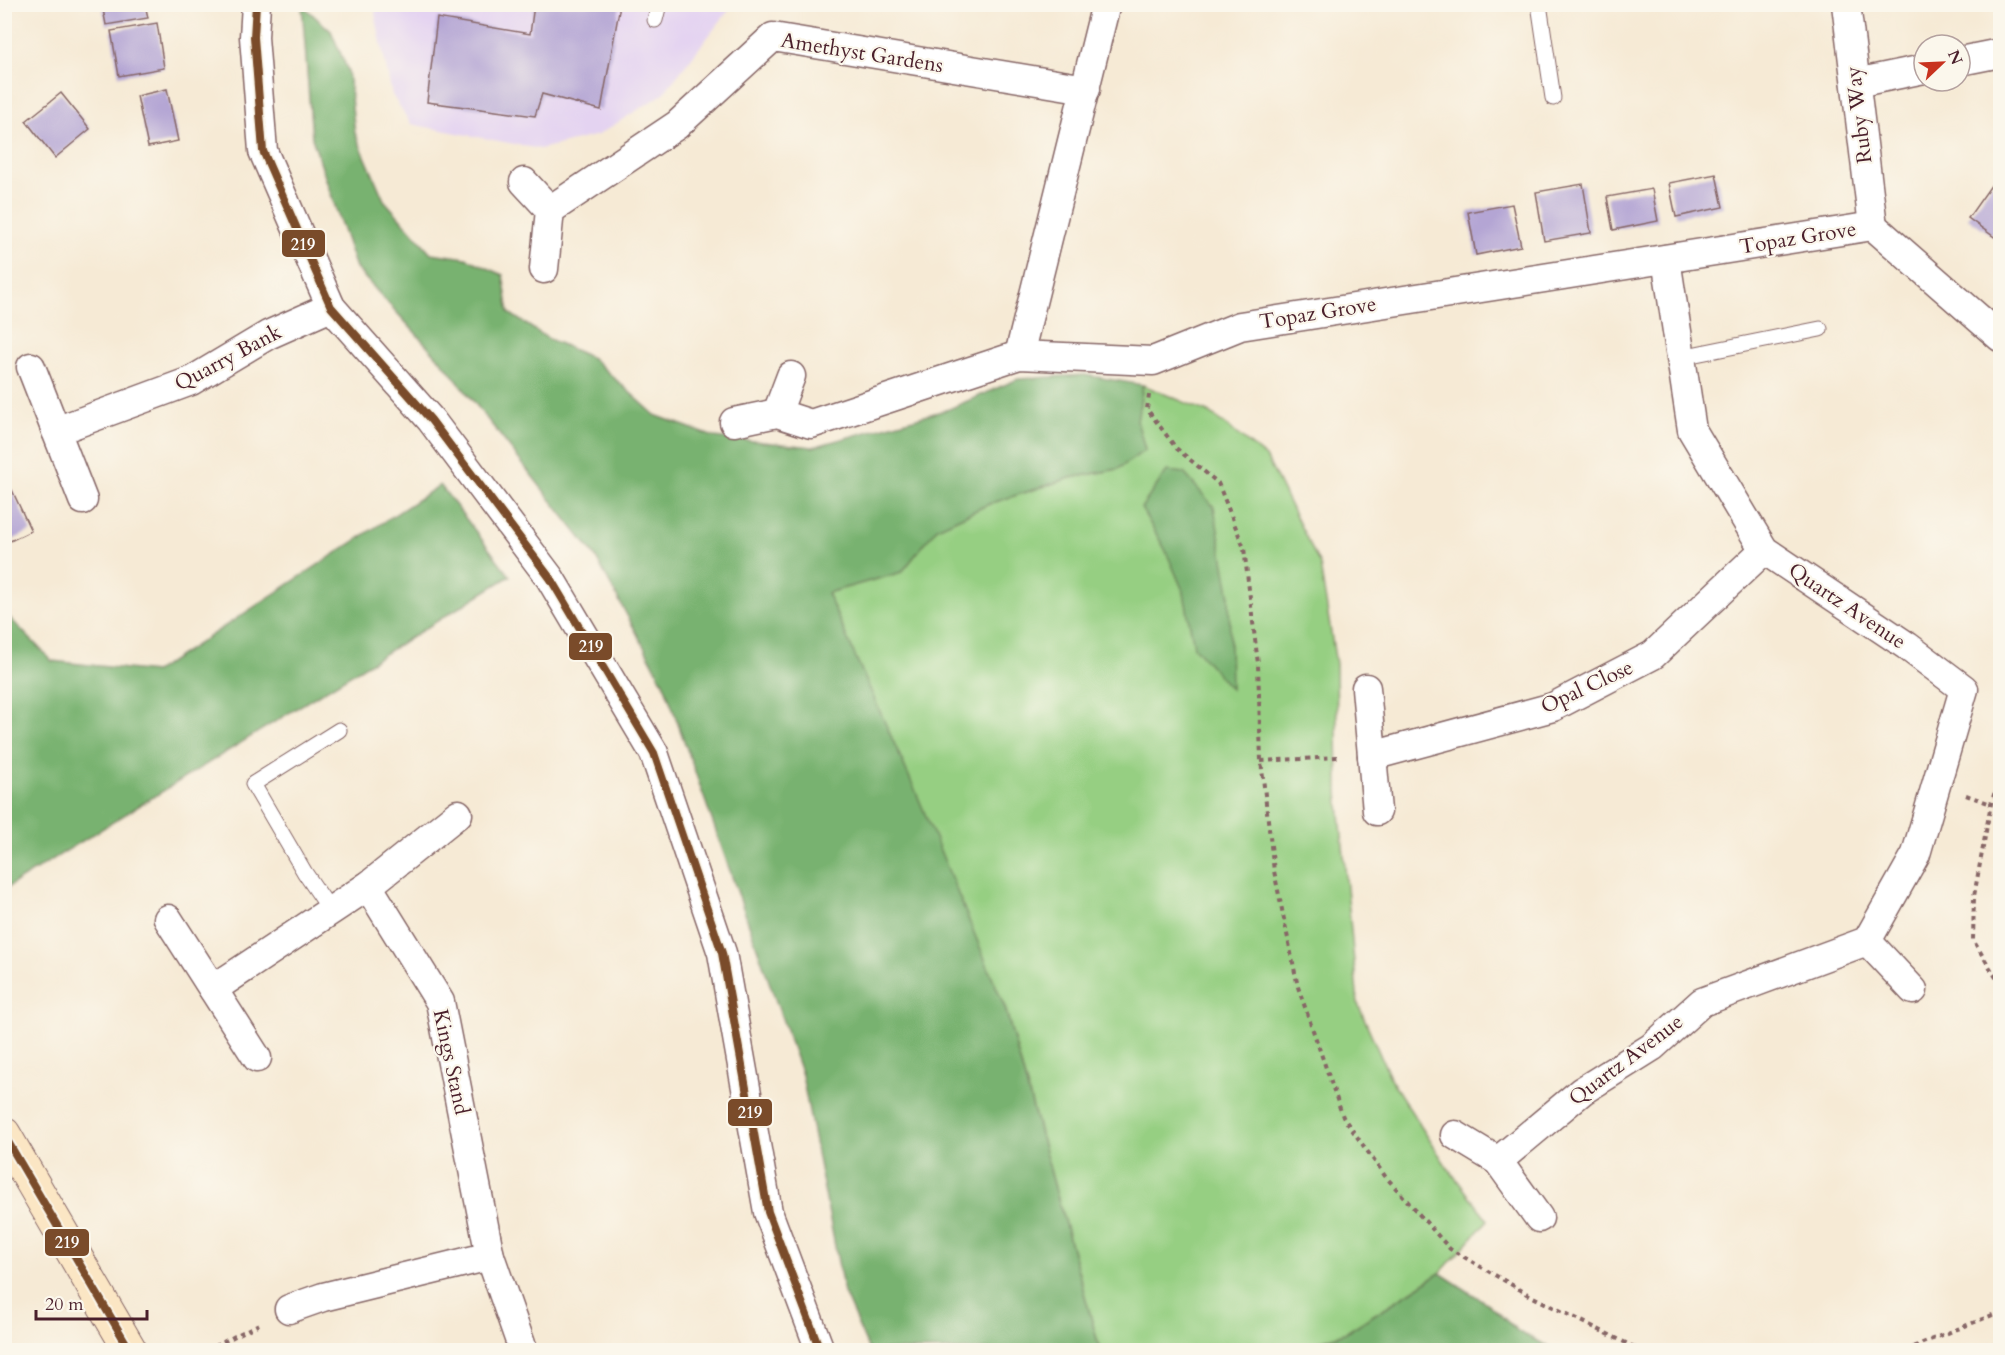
<svg xmlns="http://www.w3.org/2000/svg" width="2005" height="1355" font-family="Cardo,serif">
  <style>
    .built { fill: #e4d3f1 }
    .green { fill: #96cf82; stroke: #707756; stroke-width: 1.5 }
    .forest { fill: #78b270; stroke: #61684e; stroke-width: 1.5 }
    .building { fill: #b4a5d4 }
    .lines { fill: none; stroke-linecap: round; stroke-linejoin: round }
    .lane-casing { stroke: #866666; stroke-width: 17 }
    .street-casing { stroke: #866666; stroke-width: 31 }
    .secondary-casing { stroke: #866666; stroke-width: 35 }
    .path { stroke: #866666; stroke-width: 4; stroke-dasharray: 4.5 4.5; stroke-linecap: butt }
    .lane { stroke: #fff; stroke-width: 15 }
    .street { stroke: #fff; stroke-width: 28 }
    .secondary { stroke: #fbe6c4; stroke-width: 33 }
    .bus-1-casing { stroke: #fbf7ec; stroke-width: 12 }
    .bus-1 { stroke: #7a4b2a; stroke-width: 8 }
    .labels { text-anchor: middle; dominant-baseline: central; stroke-width: 4.5; stroke-linejoin: round; paint-order: stroke }
    .street-label { font-size: 21px; fill: #4a1f2b; stroke: #fbf7ec }
    .line-badge { stroke: #fbf7ec; stroke-width: 2 }
    .badge-label { font-size: 16px; text-anchor: middle; font-weight: bold; fill: #fff }
  </style>
  <rect width="100%" height="100%" fill="#fbf7ec"/>
  <filter id="ink" filterUnits="userSpaceOnUse"><feTurbulence type="fractalNoise" baseFrequency=".0167" numOctaves="2"/><feDisplacementMap in="SourceGraphic" scale="12" xChannelSelector="R" yChannelSelector="G"/><feConvolveMatrix kernelMatrix="1 2 1 2 8 2 1 2 1" color-interpolation-filters="sRGB"/></filter>
  <filter id="wash" filterUnits="userSpaceOnUse"><feTurbulence type="fractalNoise" baseFrequency=".008" numOctaves="4" result="noise"/><feDisplacementMap in="SourceGraphic" scale="24" xChannelSelector="R" yChannelSelector="G"/><feGaussianBlur stdDeviation="1.35" result="paint"/><feColorMatrix in="noise" values="0 0 0 0 0 0 0 0 0 0 0 0 0 0 0 0 0 1.4 0 .05"/><feComposite in="paint" operator="in"/></filter>
  <g filter="url(#wash)">
    <rect width="100%" height="100%" fill="#f6ead5"/>
    <polygon class="built" points="377,4 733,5 663,94 598,135 540,149 411,124 392,95 375,14"/>
    <polygon class="green" points="1143,385 1210,413 1266,457 1320,565 1336,664 1338,793 1358,1004 1391,1080 1447,1167 1488,1220 1440,1273 1347,1332 1295,1350 1100,1350 1005,1007 827,593 895,574 937,528 989,504 1070,478 1118,469 1145,450 1137,421"/>
    <g class="forest">
      <polygon points="302,5 331,31 348,71 355,133 384,200 431,253 466,258 503,275 509,313 547,338 592,358 655,415 714,437 813,447 949,409 1018,379 1085,375 1143,385 1137,421 1145,450 1118,469 1070,478 989,504 937,528 902,572 827,593 916,792 1005,1008 1100,1350 869,1350 844,1293 802,1075 664,684 595,556 444,364 356,268 312,138"/>
      <polygon points="1167,471 1184,473 1214,507 1229,593 1231,689 1194,647 1184,593 1165,549 1141,508"/>
      <polygon points="440,485 510,576 5,889 5,613 52,661 155,672"/>
      <polygon points="1440,1273 1488,1304 1519,1332 1556,1350 1295,1350 1347,1332"/>
    </g>
    <g id="blocks">
      <g class="building">
        <polygon points="102,4 145,4 148,18 106,25"/>
        <polygon points="534,5 620,5 601,110 542,94 535,116 427,102 437,18 530,34"/>
        <polygon points="157,23 164,68 119,76 111,31"/>
        <polygon points="167,89 178,141 148,147 137,96"/>
        <polygon points="61,93 90,129 55,158 26,121"/>
        <polygon points="1716,174 1723,207 1676,217 1669,183"/>
        <polygon points="1583,184 1591,233 1544,241 1536,192"/>
        <polygon points="1992,184 2000,189 2000,241 1968,218"/>
        <polygon points="1652,189 1658,221 1613,230 1607,197"/>
        <polygon points="1512,204 1521,246 1476,255 1468,212"/>
        <polygon points="12,490 31,531 4,544 4,494"/>
      </g>
    </g>
  </g>
  <g filter="url(#ink)">
    <use href="#blocks" fill-opacity="0" stroke="#866666" stroke-width="1.5"/>
    <g class="lines">
      <defs>
        <g id="lane">
          <polyline points="1539,4 1553,98"/>
          <polyline points="655,20 659,4"/>
          <polyline points="1681,357 1820,329"/>
          <polyline points="331,911 305,873 253,784 339,730"/>
        </g>
        <g id="street">
          <polyline points="256,4 254,37 263,151 331,307 431,420 550,578 654,753 722,953 768,1212 820,1350"/>
          <polyline points="1846,4 1873,226"/>
          <polyline points="1960,61 2000,53"/>
          <polyline points="1856,83 1924,69"/>
          <polyline points="524,182 550,210"/>
          <polyline points="1873,226 2000,337"/>
          <polyline points="544,269 550,210 677,125 773,37 1086,89"/>
          <polyline points="1019,355 1106,4"/>
          <polyline points="31,367 83,500"/>
          <polyline points="777,413 791,376"/>
          <polyline points="734,422 777,413 811,424 1019,355 1153,361 1240,326 1873,226"/>
          <polyline points="56,431 191,381 268,335 331,307"/>
          <polyline points="1366,688 1377,811"/>
          <polyline points="1372,756 1553,707 1653,655 1764,550"/>
          <polyline points="368,886 440,1002 490,1256 523,1350"/>
          <polyline points="168,919 257,1058"/>
          <polyline points="1867,941 1913,990"/>
          <polyline points="213,989 368,886 458,814"/>
          <polyline points="1455,1135 1498,1161 1539,1218"/>
          <polyline points="1498,1161 1582,1091 1652,1047 1702,1002 1867,941 1916,854 1964,689 1907,646 1764,550 1692,430 1666,259"/>
          <polyline points="289,1309 323,1297 490,1256"/>
        </g>
        <polyline id="secondary" points="4,1134 130,1350"/>
      </defs>
      <use href="#lane" class="lane-casing"/>
      <use href="#street" class="street-casing"/>
      <use href="#secondary" class="secondary-casing"/>
      <g class="path">
        <polyline points="1149,395 1147,409 1176,448 1218,483 1244,548 1258,664 1261,761 1274,871 1298,987 1343,1117 1385,1176 1450,1249 1533,1297 1640,1350"/>
        <polyline points="1261,761 1338,757"/>
        <polyline points="2000,776 1991,804 1974,896 1973,940 2000,984"/>
        <polyline points="1966,795 1991,804"/>
        <polyline points="207,1350 259,1324"/>
        <polyline points="1905,1350 2000,1312"/>
      </g>
      <use href="#lane" class="lane"/>
      <use href="#street" class="street"/>
      <use href="#secondary" class="secondary"/>
      <defs>
        <g id="bus-1">
          <polyline points="256,4 254,37 263,151 331,307 431,420 550,578 654,753 722,953 768,1212 820,1350"/>
          <polyline points="4,1135 130,1350"/>
        </g>
      </defs>
      <use href="#bus-1" class="bus-1-casing"/>
      <use href="#bus-1" class="bus-1"/>
    </g>
  </g>
  <g class="labels">
    <g class="street-label">
      <text transform="translate(862 53) rotate(9)">Amethyst Gardens</text>
      <text transform="translate(1859 115) rotate(-97)">Ruby Way</text>
      <text transform="translate(1798 238) rotate(-9)">Topaz Grove</text>
      <text transform="translate(1318 313) rotate(-9)">Topaz Grove</text>
      <text transform="translate(228 358) rotate(-28)">Quarry Bank</text>
      <text transform="translate(1847 606) rotate(34)">Quartz Avenue</text>
      <text transform="translate(1587 687) rotate(-25)">Opal Close</text>
      <text transform="translate(1626 1060) rotate(-37)">Quartz Avenue</text>
      <text transform="translate(451 1062) rotate(78)">Kings Stand</text>
    </g>
  </g>
  <g class="line-badge">
    <rect x="281" y="229" width="45" height="29" rx="6" fill="#7a4b2a"/>
    <rect x="568" y="632" width="45" height="29" rx="6" fill="#7a4b2a"/>
    <rect x="727" y="1098" width="46" height="29" rx="6" fill="#7a4b2a"/>
    <rect x="44" y="1228" width="46" height="29" rx="6" fill="#7a4b2a"/>
  </g>
  <g class="badge-label">
    <text x="303" y="250">219</text>
    <text x="591" y="652">219</text>
    <text x="750" y="1118">219</text>
    <text x="67" y="1248">219</text>
  </g>
  <rect width="2005" height="1355" fill="none" stroke="#fbf7ec" stroke-width="24"/>
  <g transform="translate(1942 63) rotate(67)"><circle r="28" fill="#fbf7ec" stroke="#b4a19f" stroke-width="1.5"/>
  <path d="M0-4.5L10 22L0 15L-10 22Z" fill="#c8321e"/>
  <text y="-9" font-size="16" font-weight="bold" text-anchor="middle" fill="#4a1f2b">N</text>
  </g>
  <path d="M36 1310v9h111v-9" fill="none" stroke="#4a1f2b" stroke-width="3"/>
  <text x="45" y="1310" font-size="18" fill="#4a1f2b" stroke="#fbf7ec" stroke-width="4.5" paint-order="stroke">20 m</text>
</svg>
